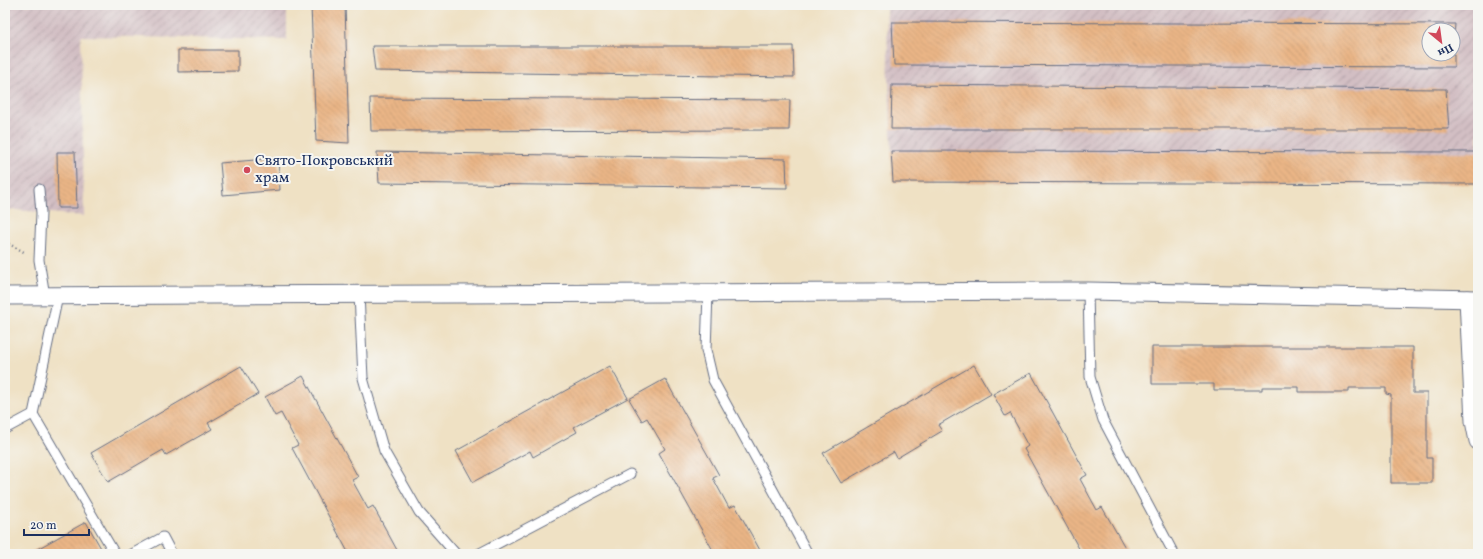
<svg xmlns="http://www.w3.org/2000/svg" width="1483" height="559" font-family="Vollkorn,serif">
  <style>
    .industrial { fill: url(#industrial-furrows); fill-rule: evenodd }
    .building { fill: url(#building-back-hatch) }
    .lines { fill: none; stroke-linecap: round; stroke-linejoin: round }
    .service-casing { stroke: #656d82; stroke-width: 11 }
    .minor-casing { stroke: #656d82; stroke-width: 19 }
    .path { stroke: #656d82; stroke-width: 2.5; stroke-dasharray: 1 3; stroke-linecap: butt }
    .service { stroke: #fff; stroke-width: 9 }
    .minor { stroke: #fff; stroke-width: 17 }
    .poi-dot { fill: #d1495b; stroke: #f6f6f2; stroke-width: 1.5 }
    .labels { text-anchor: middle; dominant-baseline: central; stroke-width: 4; stroke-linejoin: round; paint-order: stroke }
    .poi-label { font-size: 15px; fill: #1b2f5e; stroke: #f6f6f2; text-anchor: start }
  </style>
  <defs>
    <pattern id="industrial-furrows" width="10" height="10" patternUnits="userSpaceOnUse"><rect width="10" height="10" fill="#d2bec3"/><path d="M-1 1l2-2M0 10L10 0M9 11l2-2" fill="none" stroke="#aa9ba2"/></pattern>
    <pattern id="building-back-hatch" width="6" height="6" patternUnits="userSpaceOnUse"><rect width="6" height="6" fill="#eab586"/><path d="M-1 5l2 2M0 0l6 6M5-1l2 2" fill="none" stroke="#c89c76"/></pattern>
  </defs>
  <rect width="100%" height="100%" fill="#f6f6f2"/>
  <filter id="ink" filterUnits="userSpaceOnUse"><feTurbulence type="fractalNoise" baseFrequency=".025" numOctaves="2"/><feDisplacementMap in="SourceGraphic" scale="8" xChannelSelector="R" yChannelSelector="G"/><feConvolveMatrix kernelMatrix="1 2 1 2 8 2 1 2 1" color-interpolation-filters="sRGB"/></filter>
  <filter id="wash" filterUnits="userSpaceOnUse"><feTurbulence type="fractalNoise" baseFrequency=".012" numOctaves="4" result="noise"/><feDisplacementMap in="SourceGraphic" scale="16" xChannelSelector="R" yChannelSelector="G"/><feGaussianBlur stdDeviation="0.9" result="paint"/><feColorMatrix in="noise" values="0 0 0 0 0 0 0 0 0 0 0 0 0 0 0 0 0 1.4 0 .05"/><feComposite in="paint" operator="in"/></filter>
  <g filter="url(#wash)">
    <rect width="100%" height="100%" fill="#efe1c4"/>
    <g class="industrial">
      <polygon points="5,5 287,5 287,40 81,36 84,216 5,209"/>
      <path d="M886,5h592v179l-585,-2zM1429,30h24v24h-24z"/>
    </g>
    <g id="blocks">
      <g class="building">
        <polygon points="311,5 345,5 349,143 316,141"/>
        <polygon points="892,22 1455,24 1454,36 1453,36 1453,30 1429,30 1429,54 1454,54 1454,67 894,65"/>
        <polygon points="372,46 793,46 794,77 375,71"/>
        <polygon points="178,50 238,50 238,71 178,72"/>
        <polygon points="892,85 1446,89 1449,129 891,129"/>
        <polygon points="370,98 790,100 789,130 371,131"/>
        <polygon points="891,151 1478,152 1478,184 893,182"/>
        <polygon points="57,152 75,152 77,208 58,208"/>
        <polygon points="377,152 786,159 787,188 379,183"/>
        <polygon points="278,158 280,190 223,195 220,163"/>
        <polygon points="1152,347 1413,347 1413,393 1427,393 1427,458 1432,458 1432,483 1391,483 1391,395 1386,394 1386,388 1349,388 1349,392 1299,392 1299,387 1262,387 1262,390 1214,390 1214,384 1152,384"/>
        <polygon points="974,365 991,394 938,425 942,431 897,458 894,452 841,483 823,453"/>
        <polygon points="241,366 258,394 208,423 212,429 166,455 163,450 108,482 91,453"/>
        <polygon points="610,366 628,398 574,427 577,432 533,457 530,451 473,482 456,451"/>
        <polygon points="1031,373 1087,475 1080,479 1097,510 1102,507 1127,551 1123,554 1082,554 1024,449 1028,446 1010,413 1005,416 993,394"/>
        <polygon points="303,376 358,477 352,480 368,509 373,506 397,550 391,554 349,554 292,448 298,445 281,413 275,416 265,397"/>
        <polygon points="665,379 719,475 713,478 729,508 735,505 761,552 758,554 715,554 659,453 665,449 647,418 642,421 629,399"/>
        <polygon points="86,522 102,550 95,554 28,554"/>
      </g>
    </g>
  </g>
  <g filter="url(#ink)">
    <use href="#blocks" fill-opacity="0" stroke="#656d82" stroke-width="1"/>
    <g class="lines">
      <defs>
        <g id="service">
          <polyline points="39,189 41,213 39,260 45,296"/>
          <polyline points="1088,291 1090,377 1103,420 1174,554"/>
          <polyline points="708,293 706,350 713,380 808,554"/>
          <polyline points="359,294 363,378 384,451 419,512 456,554"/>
          <polyline points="58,296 33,414 115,554"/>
          <polyline points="5,429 33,414"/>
          <polyline points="132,554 163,537 172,554"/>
          <polyline points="478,554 630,474"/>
        </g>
        <g id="minor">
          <polyline points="5,296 1088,291 1478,299"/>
          <polyline points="1468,299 1474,421 1478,441"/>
        </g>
      </defs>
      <use href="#service" class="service-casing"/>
      <use href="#minor" class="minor-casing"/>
      <polyline class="path" points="5,242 24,252"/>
      <use href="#service" class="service"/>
      <use href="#minor" class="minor"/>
    </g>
  </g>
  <circle class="poi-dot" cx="247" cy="170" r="4"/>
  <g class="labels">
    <g class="poi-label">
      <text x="255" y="161">Свято-Покровський<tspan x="255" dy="17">храм</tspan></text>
    </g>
  </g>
  <rect width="1483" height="559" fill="none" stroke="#f6f6f2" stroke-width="20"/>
  <g transform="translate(1441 42) rotate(151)"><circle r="19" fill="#f6f6f2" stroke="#9ea6b7"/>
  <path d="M0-3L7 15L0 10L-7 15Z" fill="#d1495b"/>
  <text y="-6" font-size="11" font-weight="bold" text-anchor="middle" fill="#1b2f5e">Пн</text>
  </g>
  <path d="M24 529v6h65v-6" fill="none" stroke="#1b2f5e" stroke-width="2"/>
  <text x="30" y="529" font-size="12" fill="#1b2f5e" stroke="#f6f6f2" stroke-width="3" paint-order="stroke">20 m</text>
</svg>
